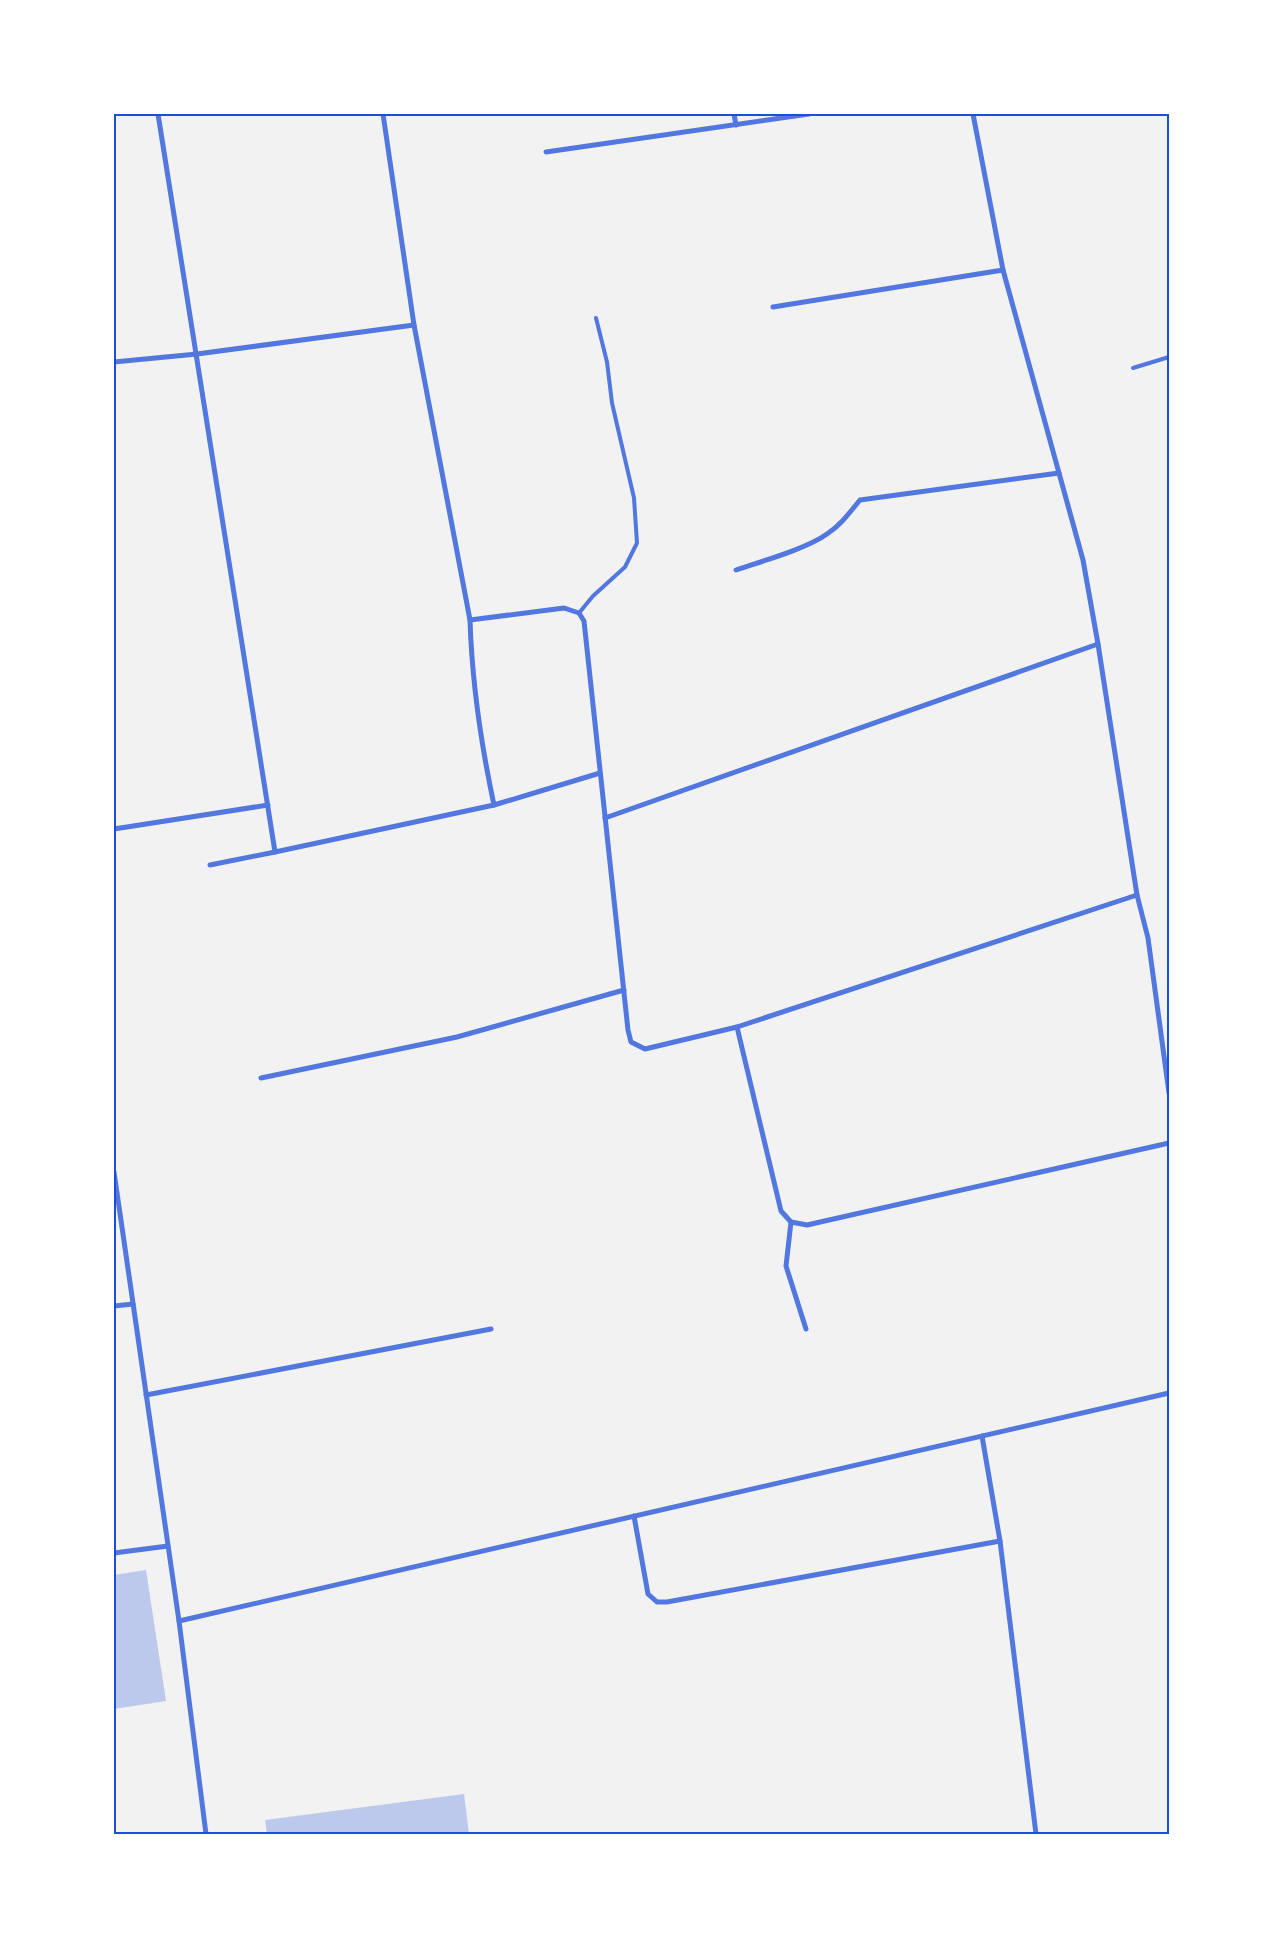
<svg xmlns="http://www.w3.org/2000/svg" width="1283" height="1948" font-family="Lato,sans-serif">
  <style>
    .building { fill: #bdc9ec }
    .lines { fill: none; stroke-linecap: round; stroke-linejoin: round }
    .service { stroke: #5277de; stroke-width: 4 }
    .minor { stroke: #5277de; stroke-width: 5 }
    .neatline { fill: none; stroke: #1d4ed8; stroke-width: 2 }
  </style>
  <rect width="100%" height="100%" fill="#f2f2f2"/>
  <g class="building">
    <polygon points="146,1570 166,1701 114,1709 114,1575"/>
    <polygon points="464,1794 469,1834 267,1834 265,1820"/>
  </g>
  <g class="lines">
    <g class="service">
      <polyline points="1133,368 1169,357"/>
      <polyline points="579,613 593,596 625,567 637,543 634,498 612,403 607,362 596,318"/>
    </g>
    <g class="minor">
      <polyline points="158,114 275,852 494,805"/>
      <path d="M383,114l31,211 56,295c2,63 11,124 24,185l106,-32"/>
      <polyline points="734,114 736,125"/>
      <polyline points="973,114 1003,270 1083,560 1098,644 1137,895 1148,938 1169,1093"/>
      <polyline points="546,152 809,114"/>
      <polyline points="773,307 1003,270"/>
      <polyline points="114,362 197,354 414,325"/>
      <path d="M736,570c26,-9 70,-21 91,-36 14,-9 23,-22 33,-34l199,-27"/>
      <polyline points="470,620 564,608 579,613 584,621 628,1030 631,1042 645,1049 737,1027 1137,895"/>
      <polyline points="605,818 1098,644"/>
      <polyline points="114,829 268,805"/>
      <polyline points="210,865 275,852"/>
      <polyline points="737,1027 781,1211 791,1222 807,1225 1169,1143"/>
      <polyline points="261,1078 457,1037 624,990"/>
      <polyline points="114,1172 179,1621 206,1834"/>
      <polyline points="791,1222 786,1266 806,1329"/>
      <polyline points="114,1306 133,1304"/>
      <polyline points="146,1395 491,1329"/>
      <polyline points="982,1436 1000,1541 1036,1834"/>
      <polyline points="634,1516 648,1594 657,1602 667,1602 1000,1541"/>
      <polyline points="114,1553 168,1546"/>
      <polyline points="179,1621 1169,1393"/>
    </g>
  </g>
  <rect width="1283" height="1948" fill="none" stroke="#ffffff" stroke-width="230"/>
  <rect x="115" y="115" width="1053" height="1718" class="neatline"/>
</svg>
